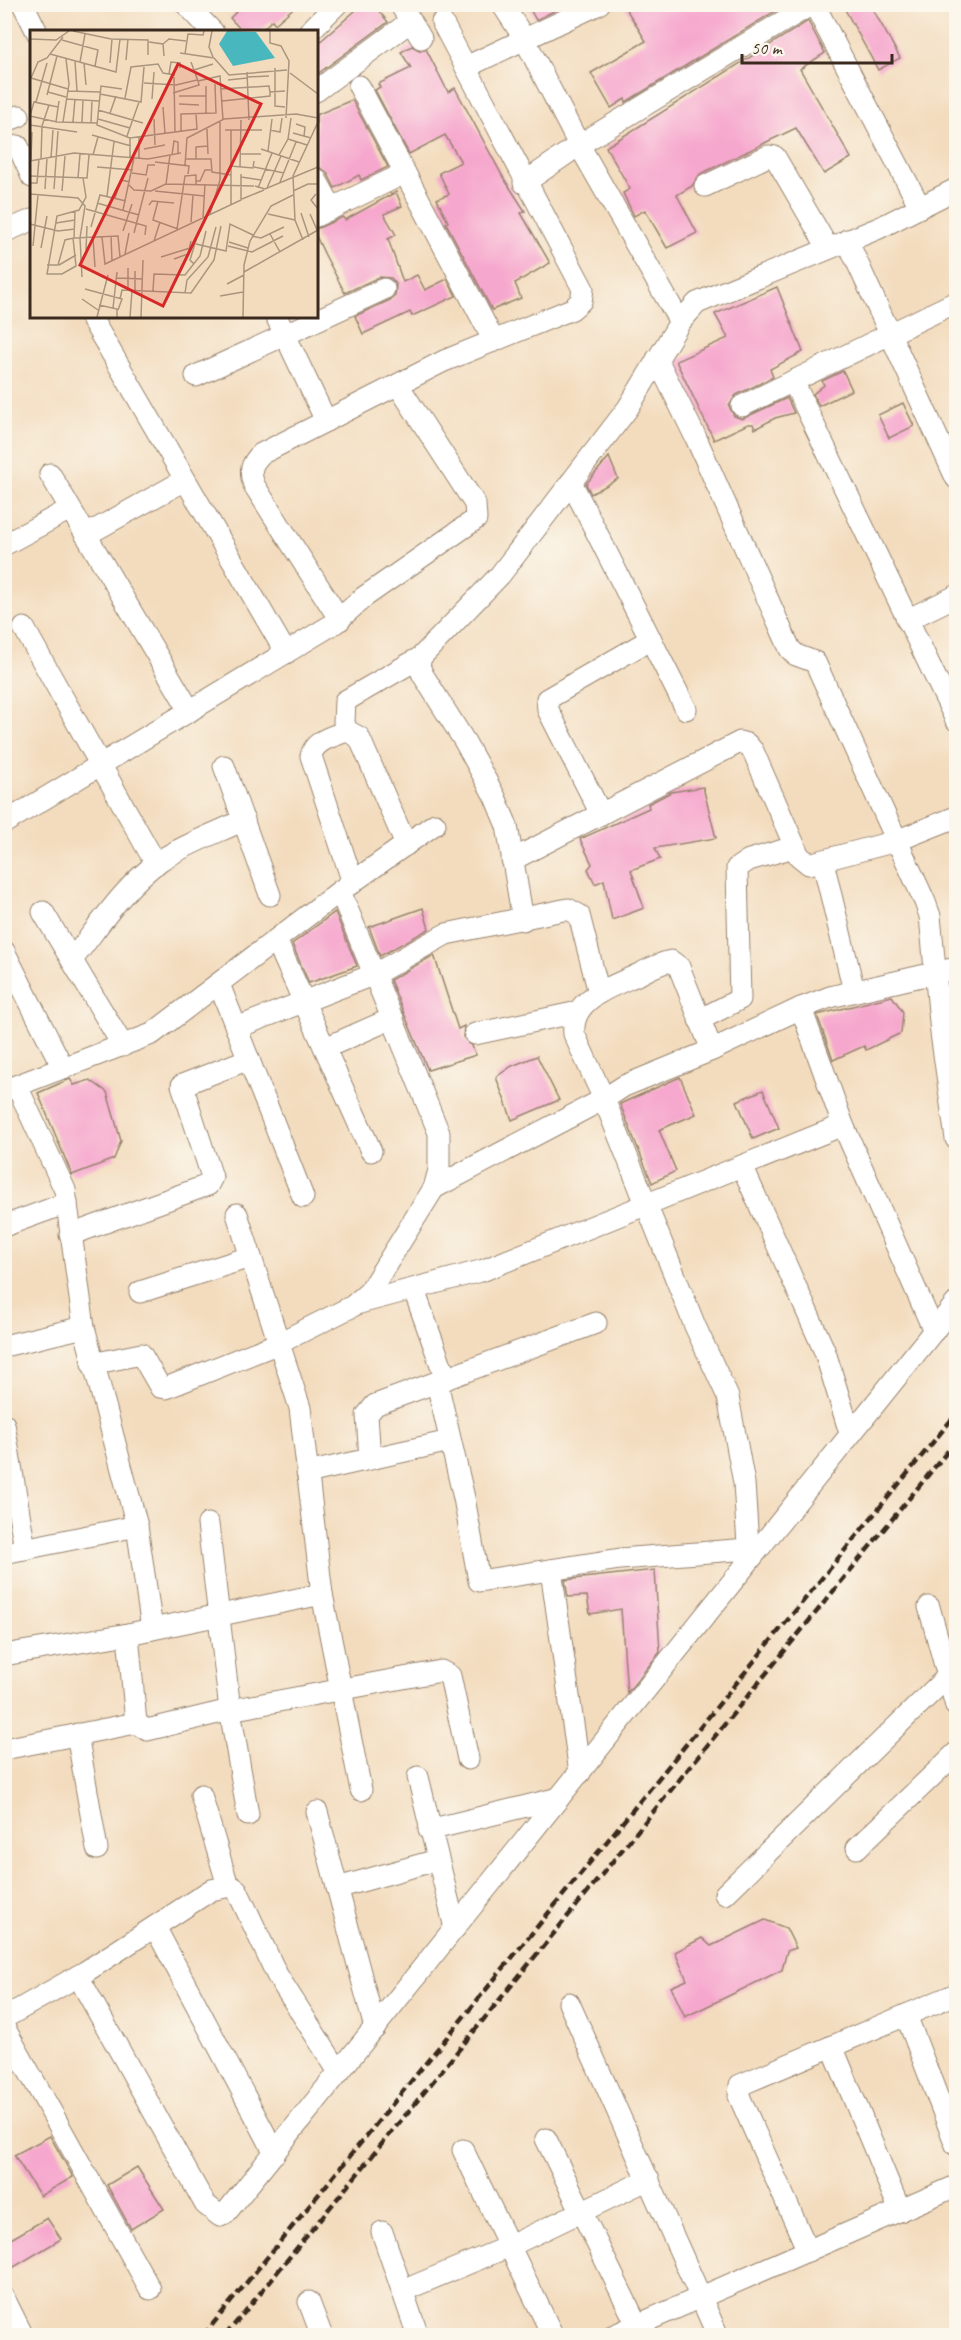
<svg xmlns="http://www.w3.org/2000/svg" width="961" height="2340" font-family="Caveat,sans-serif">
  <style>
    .building { fill: #f6a7cd }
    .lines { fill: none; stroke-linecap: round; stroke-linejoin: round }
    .street-casing { stroke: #97836e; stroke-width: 23 }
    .street { stroke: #fff; stroke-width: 21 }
    .rail { stroke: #3b2a1e; stroke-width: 4.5; stroke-dasharray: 9 4.5; stroke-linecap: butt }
    .inset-road { fill: none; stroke: #a9957e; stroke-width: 1.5 }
    .view { fill: #d62828; fill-opacity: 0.15; stroke: #d62828; stroke-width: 3 }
    .inset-edge { fill: none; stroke: #3b2a1e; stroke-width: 3 }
  </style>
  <rect width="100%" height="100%" fill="#fbf7ec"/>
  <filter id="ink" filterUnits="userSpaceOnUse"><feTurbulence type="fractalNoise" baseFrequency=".0167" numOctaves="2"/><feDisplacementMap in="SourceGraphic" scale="12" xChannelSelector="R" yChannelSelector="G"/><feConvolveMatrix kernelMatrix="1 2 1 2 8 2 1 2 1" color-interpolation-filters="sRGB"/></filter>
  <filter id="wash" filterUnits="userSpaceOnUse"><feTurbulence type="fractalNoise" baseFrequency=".008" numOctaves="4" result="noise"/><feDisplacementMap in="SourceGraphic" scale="24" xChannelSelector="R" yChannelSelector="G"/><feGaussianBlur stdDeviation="1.35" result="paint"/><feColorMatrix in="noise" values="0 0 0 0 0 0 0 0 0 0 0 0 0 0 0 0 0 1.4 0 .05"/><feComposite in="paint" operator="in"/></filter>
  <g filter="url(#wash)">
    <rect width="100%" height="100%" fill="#f3dcbe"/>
    <g id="blocks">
      <g class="building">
        <polygon points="244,4 298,4 275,24 272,20 260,32 243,32 230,18"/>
        <polygon points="363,4 373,4 388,22 316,75 316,45"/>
        <polygon points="527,4 568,4 536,20"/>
        <polygon points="623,4 787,4 626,102 625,99 611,108 591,73 646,41"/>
        <polygon points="842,4 870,4 900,58 878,70"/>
        <polygon points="808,21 825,53 800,69 851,158 824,174 796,128 700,174 692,186 677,195 697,233 667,248 645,210 634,216 623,193 630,189 606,147"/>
        <polygon points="412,46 421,51 426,49 448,92 455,88 503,177 525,211 521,213 550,263 515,283 521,298 492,310 446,223 448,222 437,199 449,194 439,173 461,162 445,135 409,154 375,90 380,87 378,84 411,68 401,52"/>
        <polygon points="352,100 388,167 361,180 359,175 335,188 327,172 316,166 316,115"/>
        <polygon points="396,192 402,206 384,214 396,235 388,239 403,282 417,275 425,290 447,279 456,296 412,316 410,312 363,334 355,316 390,300 395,296 396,284 391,278 379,277 345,293 325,255 316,236 316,229 343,217 345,220"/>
        <polygon points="777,287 803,352 770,369 773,377 736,395 729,406 734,416 742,419 787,398 794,413 775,418 755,429 753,424 748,424 714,440 676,361 728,338 715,314"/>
        <polygon points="843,371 852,390 819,406 813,394 824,385 822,381"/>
        <polygon points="903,403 914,426 889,438 878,415"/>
        <polygon points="609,457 618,479 591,494 586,484"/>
        <polygon points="703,787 716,838 655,848 660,859 631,870 644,908 612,920 604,880 595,884 588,869 592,864 580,839 649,808 648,804 671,792"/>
        <polygon points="423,908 429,929 380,956 369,927"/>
        <polygon points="335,912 357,966 309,983 292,944"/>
        <polygon points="434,955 458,1029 464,1026 463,1037 472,1046 476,1055 428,1070 390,980"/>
        <polygon points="892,996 903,1012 901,1033 866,1050 864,1046 833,1060 817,1015"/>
        <polygon points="537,1056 559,1100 512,1120 496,1077 512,1066"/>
        <polygon points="680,1077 696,1114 659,1130 676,1171 652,1183 620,1104"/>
        <polygon points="70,1079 74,1085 90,1080 107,1092 121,1141 114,1159 72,1175 38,1093"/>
        <polygon points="763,1090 779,1128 753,1139 737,1101"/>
        <polygon points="655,1570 660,1652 627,1693 621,1609 590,1614 587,1596 568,1597 565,1580"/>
        <polygon points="765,1920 786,1928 796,1948 787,1951 782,1970 685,2017 671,1987 687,1980 675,1952 702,1938 711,1946"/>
        <polygon points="50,2136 73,2177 40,2196 14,2155"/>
        <polygon points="137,2167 164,2209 131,2229 107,2185"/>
        <polygon points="47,2218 61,2239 4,2273 4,2243"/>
      </g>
    </g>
  </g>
  <g filter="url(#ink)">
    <use href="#blocks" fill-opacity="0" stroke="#97836e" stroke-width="1.5"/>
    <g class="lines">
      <defs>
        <g id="street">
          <polyline points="23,4 37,32"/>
          <polyline points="186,4 213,32"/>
          <polyline points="400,4 421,38"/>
          <polyline points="502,4 524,38 579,145 680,322"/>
          <polyline points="814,4 920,207"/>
          <polyline points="309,32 337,4"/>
          <polyline points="466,67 599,4"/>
          <polyline points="359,86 494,341"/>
          <polyline points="316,91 411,21"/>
          <polyline points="4,122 19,116"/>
          <polyline points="18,146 32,177"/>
          <polyline points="316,179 332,208"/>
          <polyline points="524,183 579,145 812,4"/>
          <polyline points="705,186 768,156 775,157 828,248"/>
          <polyline points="316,216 405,173"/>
          <polyline points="4,232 32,220"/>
          <polyline points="847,240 956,478"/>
          <polyline points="90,316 286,653"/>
          <polyline points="276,316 326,421"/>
          <polyline points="657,359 696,438 790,649 796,655 815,662 925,902 930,916 941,1033 956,1139"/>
          <polyline points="196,376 384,289"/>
          <polyline points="793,381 956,720"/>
          <polyline points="742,406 956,302"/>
          <polyline points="50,474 190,711"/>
          <polyline points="571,482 686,709"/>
          <polyline points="86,535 185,480"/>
          <polyline points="4,545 70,509"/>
          <path d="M340,620l-86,-135c-5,-14 -3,-21 7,-31l183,-93 128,-52 9,-8 2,-12 -141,-267"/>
          <polyline points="907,620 956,596"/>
          <polyline points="24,628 156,864"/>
          <polyline points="347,731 344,722 345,701 421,657"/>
          <polyline points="224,766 270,895"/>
          <polyline points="601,814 548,710 547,699 651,639"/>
          <polyline points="4,823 335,623 364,597 476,519 475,504 398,385"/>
          <polyline points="512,860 740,742 747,744 753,751 799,856 809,864 896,841 956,817"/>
          <polyline points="823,862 854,991"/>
          <path d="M353,883l-42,-127c3,-16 23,-20 36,-25l12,6 47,108"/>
          <polyline points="43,912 123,1046"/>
          <polyline points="523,920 507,826 495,797 465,742 423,675 419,666 421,657 500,575 628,408 680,322 697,303 879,228 956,189"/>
          <polyline points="276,940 371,1151"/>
          <polyline points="4,951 63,1068"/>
          <path d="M72,960c27,-34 53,-75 89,-100 25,-16 55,-27 83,-40"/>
          <polyline points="219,984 303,1197"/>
          <polyline points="801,1008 843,1125 934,1331"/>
          <polyline points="699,1020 740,999 737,868 749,860 794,847"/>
          <polyline points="236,1028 375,974 446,934 568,909 579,915 599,993"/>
          <polyline points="475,1034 578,1012"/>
          <polyline points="325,1048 393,1018"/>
          <path d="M712,1050l-33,-83 -8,-6c-12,2 -23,9 -34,14 -26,12 -67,24 -63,59l30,65 91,227 33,71 16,86 5,77"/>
          <polyline points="17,1086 65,1190 84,1327 137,1526 152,1629"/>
          <polyline points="5,1090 152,1034 340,891 435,824"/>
          <polyline points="742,1166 825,1352 850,1433"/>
          <polyline points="434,1188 604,1099 624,1086 712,1050 801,1008 830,997 956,968"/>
          <polyline points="237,1214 300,1408 322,1594 361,1790"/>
          <polyline points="4,1226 67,1203"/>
          <polyline points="70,1235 208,1185 212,1177 182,1085 249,1059"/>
          <polyline points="414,1290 446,1379"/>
          <polyline points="140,1292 250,1257"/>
          <polyline points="356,1304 484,1270 843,1125"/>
          <polyline points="4,1346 84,1327"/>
          <polyline points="92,1364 141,1354 160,1387 166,1388 279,1343 353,1306 369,1292 434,1188 439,1170 439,1133 340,891"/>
          <polyline points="437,1383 464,1498 479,1581 620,1559 748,1549"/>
          <polyline points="4,1424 25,1549"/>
          <polyline points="370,1459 367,1415 375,1405 596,1323"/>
          <polyline points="307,1473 450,1441"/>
          <polyline points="208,1524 230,1710 248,1815"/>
          <polyline points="4,1553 137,1526"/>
          <polyline points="551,1570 580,1773"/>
          <polyline points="929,1607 956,1706"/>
          <polyline points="128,1634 136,1723"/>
          <polyline points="4,1655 128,1634 322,1594"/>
          <polyline points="77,1734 97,1849"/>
          <polyline points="4,1749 136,1723 147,1730 230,1710 441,1671 450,1676 468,1759"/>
          <polyline points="418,1777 455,1928"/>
          <polyline points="201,1795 228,1886"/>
          <polyline points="317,1812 375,2028"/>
          <polyline points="429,1830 559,1798"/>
          <polyline points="857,1848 956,1753"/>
          <polyline points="337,1888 437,1860"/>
          <polyline points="725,1894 948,1676"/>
          <polyline points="155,1927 275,2153"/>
          <polyline points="78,1976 205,2204 220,2216 225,2214 956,1303"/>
          <polyline points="569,2003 718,2336"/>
          <polyline points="906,2015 956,2145"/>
          <polyline points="4,2018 85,1972 211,1890 231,1886 237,1890 277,1975 339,2072"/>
          <polyline points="4,2027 150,2289"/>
          <polyline points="832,2046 900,2211"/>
          <polyline points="546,2139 637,2325"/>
          <polyline points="463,2150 553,2336"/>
          <polyline points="382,2232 418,2336"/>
          <polyline points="808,2251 739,2096 740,2085 956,1994"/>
          <polyline points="402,2291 510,2246 649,2179"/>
          <polyline points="4,2298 23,2336"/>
          <polyline points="309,2302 322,2336"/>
          <polyline points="612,2336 956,2186"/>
        </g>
      </defs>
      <use href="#street" class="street-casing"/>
      <use href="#street" class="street"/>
      <g class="rail">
        <polyline points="203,2336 956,1414"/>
        <polyline points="225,2336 956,1441"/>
      </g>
    </g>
  </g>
  <g transform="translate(30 30)">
    <rect width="288" height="288" fill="#f3dcbe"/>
    <path d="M197,1l29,1 19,26 -42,8 -14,-22z" fill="#48b8be"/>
    <path class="inset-road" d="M43,1l38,8 37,1v15M182,1l-3,16 4,10M240,1v12l11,3 8,15 -3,57M0,9l26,1 13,-9M32,10l36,10 -3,16M119,12l14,2 1,12M133,14l6,-5 17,2M150,23l34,5 15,17 58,-5M20,24l66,18 4,-33M155,24l3,-20 15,1 1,-4M96,30l2,-21M45,31l2,30M50,32l5,-28M161,32l7,19 22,-5 3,44M54,33l2,22M80,33l2,-24M245,38v38l10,1M164,40l19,-6M217,42l2,48M260,43l28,21M139,44l2,-12 9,1v5M144,47l1,55M217,47l22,-1M1,48l7,-16 9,-4 16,-21M1,48l37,11M198,50l19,-2M114,53l32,2 21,-5M176,56v28M92,59l-21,-3 -4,39 33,13v20M191,59l48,-3 1,6M38,61l32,1M18,62l18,5M143,63l26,-8 -1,-4M70,64l41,8 3,-35M17,65l10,-39M149,66h27M95,68l6,-31 27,-3 5,9 12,2M36,69l33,2M122,69l2,-27M192,71l48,-5v-4l15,-1M6,72l11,-39M149,74l20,1M133,77l2,26M68,80l45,13M80,83l6,-17M0,86l27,6 40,1M0,86l4,-14 24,5M68,89l32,9M124,89l1,26M26,92l3,-21M33,92l6,-38 -3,-25M43,92l2,-23M52,92l1,-22M61,93l1,-23M266,94l9,3 -1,9M0,95l47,7M177,99l1,25M195,100h37M201,100v75M240,100l10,2 2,-14M151,101v-17l35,-1 -1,-29M263,103l18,5M62,105l39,11M97,106l12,-34M109,106v22M100,108l67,-9 -1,-15M258,109l19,6M114,119l21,-4M231,119l38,13M238,121l4,-32M210,124h21M63,125l5,-18M142,125l2,-14 4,1v12M249,125l9,-16 3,-21M21,128l2,-28M11,129l1,-33 7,-21M156,129h25l1,13 19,3M166,129v-12l12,-1M1,130l1,-28M0,131l44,-8 74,6 33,-6M125,132l34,4 -1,8M155,135l2,-27 37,-19 72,-5 22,4M200,136l23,2 1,-7M67,137l36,3M210,137l1,-47M224,137l30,6M102,143l14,2 2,-10h7M0,146l57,2 2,-23M211,147l20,3M48,148l2,-24M166,151h4l5,-11h6M250,152l16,-40M0,153h7l2,-24M136,154l88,2M99,155l5,5 17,1 15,-7 4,-29M225,156l10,3 53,-22M228,158l14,-35M237,158l14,-32M15,159l2,-31M24,159l4,-58M32,161l3,-35M125,161l49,5M263,161l15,-7h10M0,164l48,4 7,8 -5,32 2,39M286,164l-5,6 7,9M77,166l7,-54M85,168l6,-18 9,2M212,169l22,-9M128,171l-5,19 25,9M67,173l42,12M119,175l3,-4 22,2M56,179l60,17 -1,9M93,180l11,-52M271,183l8,24M180,184l10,-34v-58M238,184l27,6M280,184l8,18M173,188l2,-34M161,192l2,-27M26,193l19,-3M0,194l28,7 17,-2M61,197l9,-32 26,6M147,199l8,-53 11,-1v9M93,201l9,-27M104,203l14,-55M240,204l10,18M81,206l1,25M222,206l9,2 23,-11M72,207l3,27 136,-64v-26M43,208l3,28 -14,8h-15l10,-58 22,-6 7,-13 -3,-19M44,208l44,-2 2,21M63,208l2,29M273,210l-8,-20 -2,-44 25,-54M124,211l6,-19M199,212l19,6M166,214l30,7 4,-27 23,11M3,216l5,-51M198,216l24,6 31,-16M11,218l6,-32M56,220l1,-24M95,224l4,-21M131,227l29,-9M144,229l14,-5 3,-13M164,234l-4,-4 7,-23M17,235h11l7,-25 9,-2 1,-27M29,235l17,-10M214,242l74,-42M87,248l26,1M197,254l17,-9M55,259l37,10 -4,11M98,260v-22M105,261v-20M123,261l1,-17 31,1 15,-19 6,-25M155,263l2,-13 21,-23 8,-30M190,266l23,-4M52,269l16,11M90,269l2,-9 69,3 23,-33 7,-34M69,275l18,4v8M83,278l4,-36M67,287l11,-42M100,287l2,-26M111,287l2,-57M213,287l1,-52 6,-24 21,-35 22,-11"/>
    <path class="view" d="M148,34l83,40 -98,202 -83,-41z"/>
    <rect width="288" height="288" class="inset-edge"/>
  </g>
  <rect width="961" height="2340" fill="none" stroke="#fbf7ec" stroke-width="24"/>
  <path d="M742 54v9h150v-9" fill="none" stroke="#3b2a1e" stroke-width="3"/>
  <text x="751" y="54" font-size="18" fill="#3b2a1e" stroke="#fbf7ec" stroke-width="4.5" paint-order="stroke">50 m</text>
</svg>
